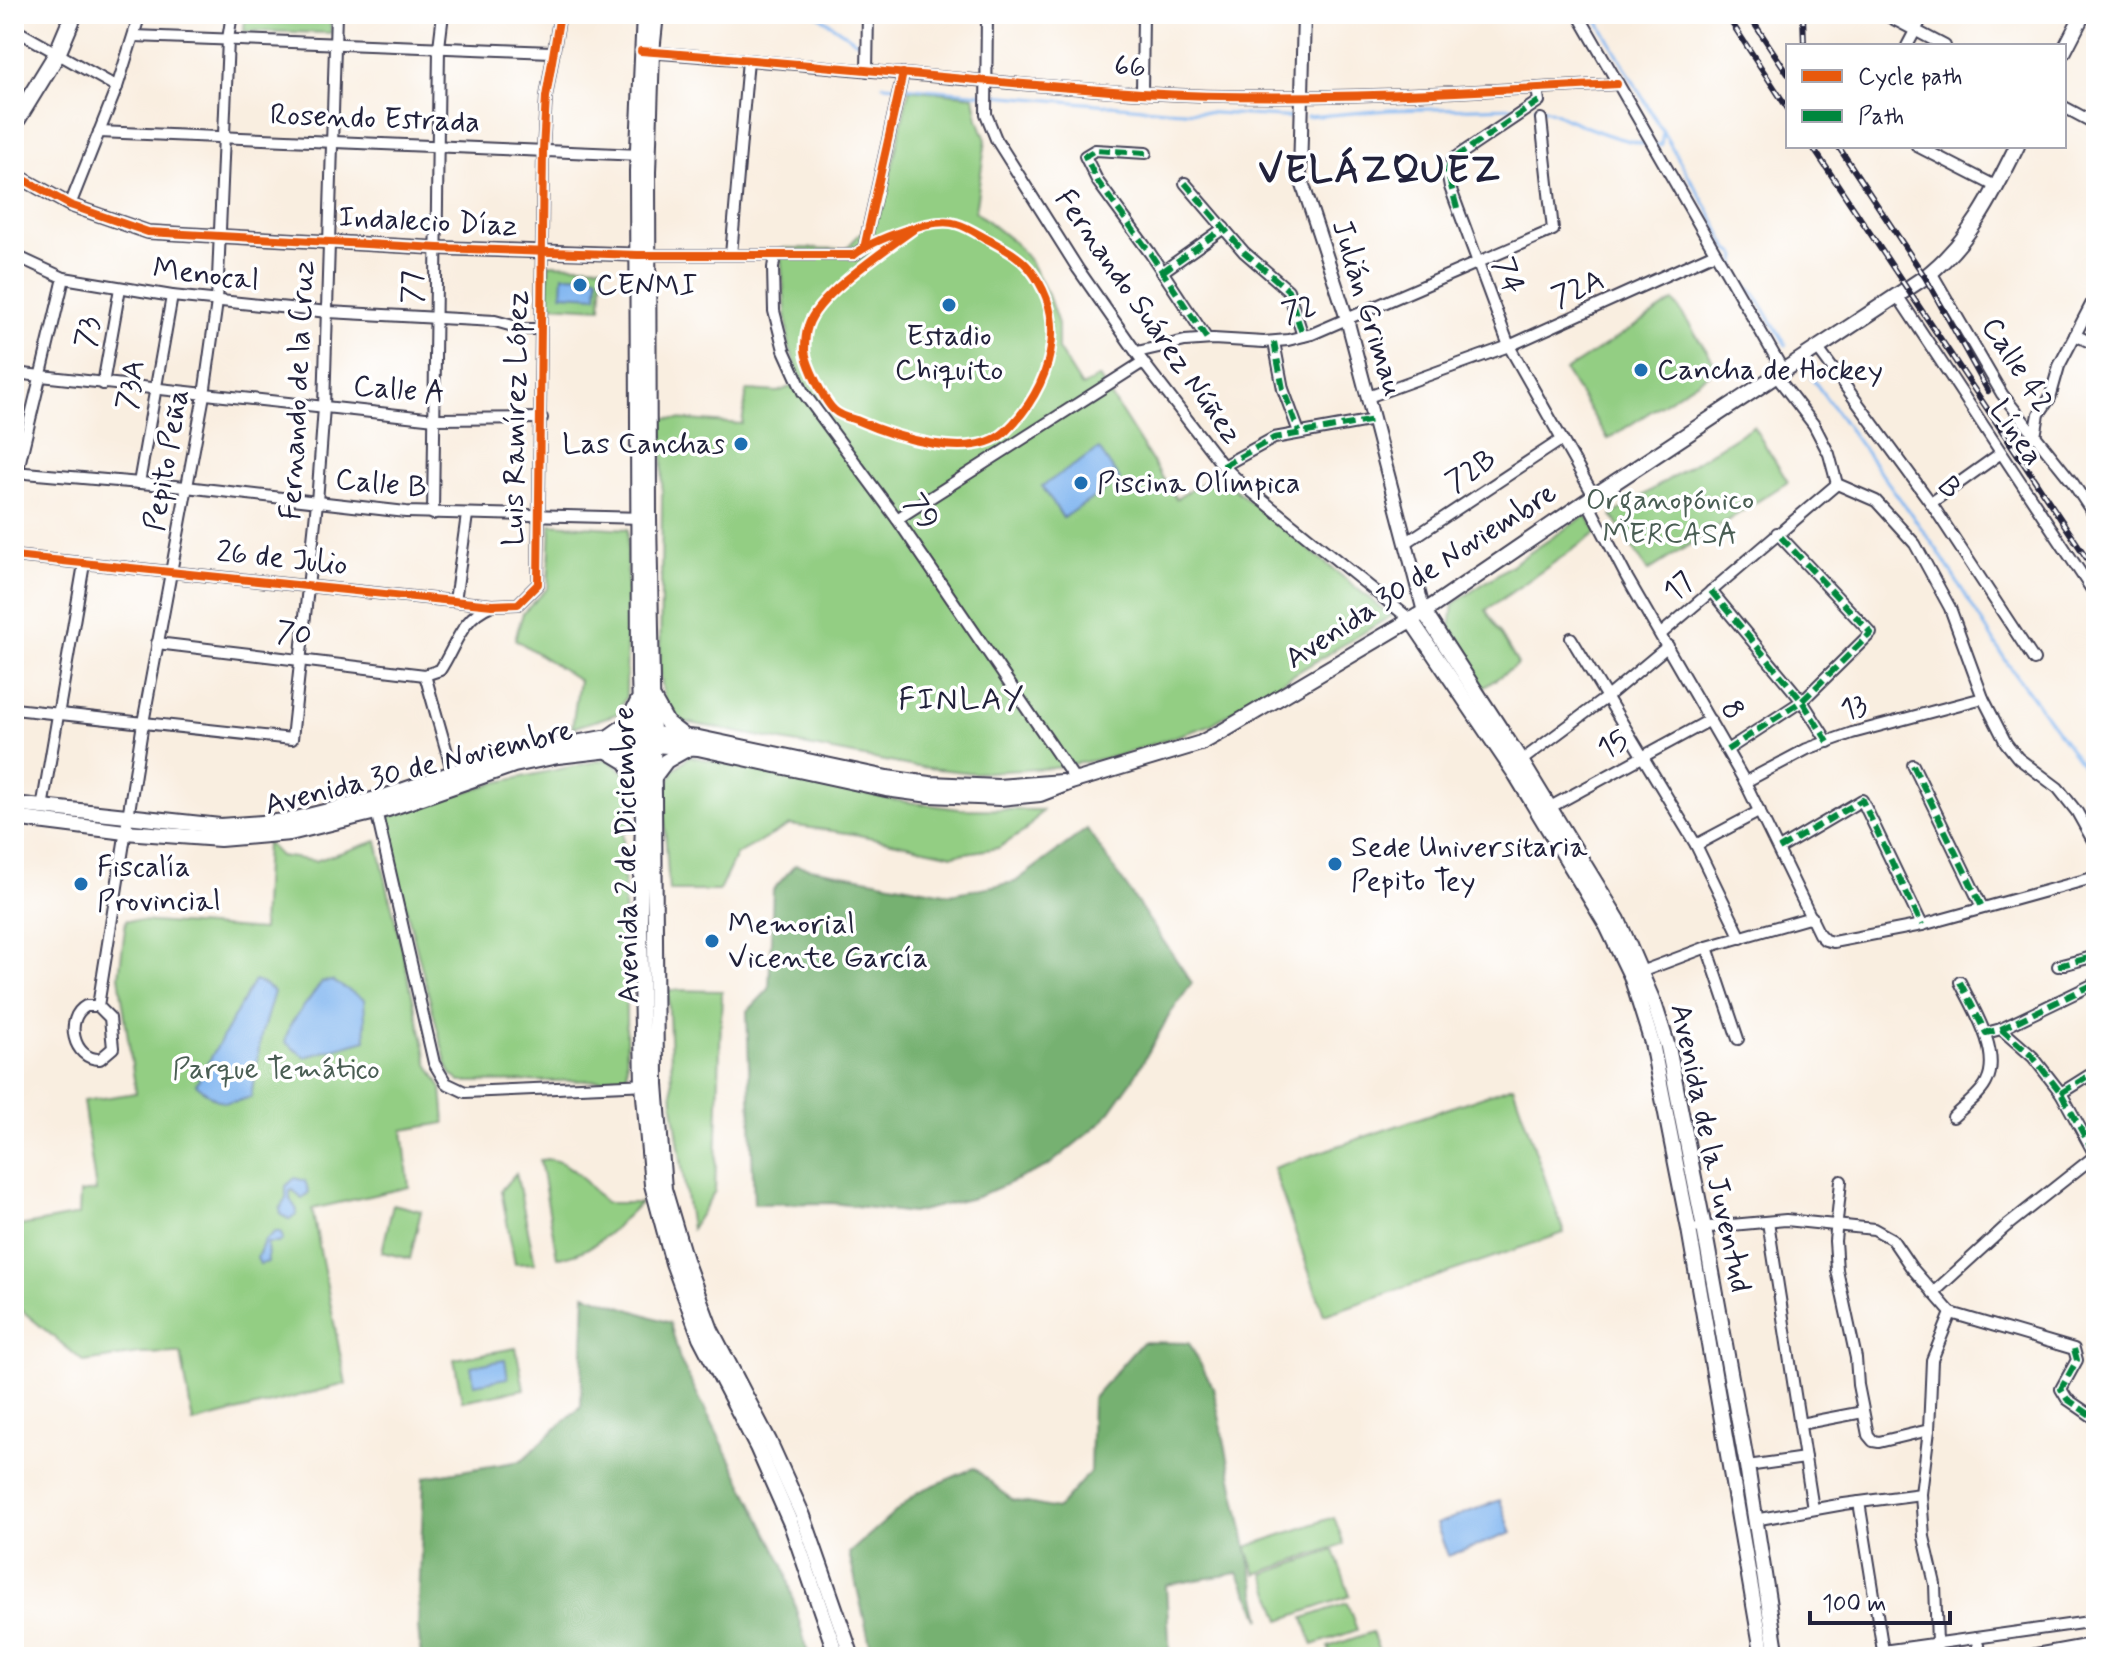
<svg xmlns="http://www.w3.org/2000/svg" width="2110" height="1671" font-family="Mynerve,sans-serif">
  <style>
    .green { fill: #93ce83; stroke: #5a785f; stroke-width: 2 }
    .forest { fill: #76b171; stroke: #4c6a56; stroke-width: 2 }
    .water { fill: #81b6f0; stroke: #526c96; stroke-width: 2 }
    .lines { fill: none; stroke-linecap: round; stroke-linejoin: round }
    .stream { stroke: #81b6f0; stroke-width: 3 }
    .minor-casing { stroke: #424154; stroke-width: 14 }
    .tertiary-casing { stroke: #424154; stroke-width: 16 }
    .secondary-casing { stroke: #424154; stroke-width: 18 }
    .primary-casing { stroke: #424154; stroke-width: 20 }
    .minor { stroke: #fff; stroke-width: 10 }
    .tertiary { stroke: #fff; stroke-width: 12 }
    .secondary { stroke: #fff; stroke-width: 14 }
    .primary { stroke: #fff; stroke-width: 16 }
    .rail-casing { stroke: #22223b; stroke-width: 6 }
    .rail { stroke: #fff; stroke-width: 3; stroke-dasharray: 9; stroke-linecap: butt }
    .quiet { stroke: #00873e; stroke-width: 6; stroke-dasharray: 12 6; stroke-linecap: butt }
    .cycleway-casing { stroke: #fff; stroke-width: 13 }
    .cycleway { stroke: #e8590c; stroke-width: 8 }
    .poi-dot { fill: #1f6fb2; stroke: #fff; stroke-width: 3 }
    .labels { text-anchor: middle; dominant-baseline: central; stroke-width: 7; stroke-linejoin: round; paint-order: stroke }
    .street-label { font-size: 30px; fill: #22223b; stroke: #fff }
    .poi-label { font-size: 30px; fill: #22223b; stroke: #fff; text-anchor: start }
    .park-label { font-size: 30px; fill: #4a5e54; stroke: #fff }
    .neighbourhood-label { font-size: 32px; letter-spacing: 2px; fill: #22223b; stroke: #fff }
    .district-label { font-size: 38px; font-weight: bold; letter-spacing: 2px; fill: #22223b; stroke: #fff }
  </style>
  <rect width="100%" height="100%" fill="#fff"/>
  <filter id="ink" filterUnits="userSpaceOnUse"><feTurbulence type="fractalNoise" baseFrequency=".0125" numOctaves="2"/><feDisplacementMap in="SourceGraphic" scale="16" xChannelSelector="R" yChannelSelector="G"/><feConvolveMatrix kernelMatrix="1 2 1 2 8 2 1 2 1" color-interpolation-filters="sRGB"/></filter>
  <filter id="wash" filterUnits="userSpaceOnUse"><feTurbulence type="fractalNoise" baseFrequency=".006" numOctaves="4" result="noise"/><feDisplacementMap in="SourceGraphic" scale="32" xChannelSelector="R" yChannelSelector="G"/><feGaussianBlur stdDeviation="1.8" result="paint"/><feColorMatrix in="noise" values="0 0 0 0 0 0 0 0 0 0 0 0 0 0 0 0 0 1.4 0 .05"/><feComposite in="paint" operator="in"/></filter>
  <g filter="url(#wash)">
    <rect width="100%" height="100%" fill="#f9eee0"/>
    <g class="green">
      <polygon points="245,14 330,14 331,33 244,31"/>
      <polygon points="909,89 974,96 978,119 986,140 975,211 1016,244 1031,263 1048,295 1058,324 1058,349 1082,387 1099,377 1176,499 1216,474 1391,616 1210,725 1117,756 1053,768 974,773 910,766 680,721 664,699 660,670 663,418 742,424 747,390 778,392 802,382 789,346 780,248 846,249 883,208"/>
      <polygon points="549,264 603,266 601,308 548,305"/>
      <polygon points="1674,301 1718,368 1608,439 1565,371"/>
      <polygon points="1753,426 1788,482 1648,571 1612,515"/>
      <polygon points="1586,515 1598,532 1486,610 1518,664 1483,688 1449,637 1453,604"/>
      <polygon points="551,524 628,529 626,697 617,714 572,728 579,680 515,639 523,613 548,588"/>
      <polygon points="689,756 894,800 959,809 1043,810 1025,831 998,848 953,855 854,834 790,825 736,855 719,891 669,891 663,796 674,770"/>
      <polygon points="607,759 630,777 631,830 623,831 627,1080 460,1082 451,1074 447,1066 383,818 494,783"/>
      <polygon points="377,841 428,1064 442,1088 445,1123 403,1130 409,1187 312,1209 346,1384 193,1423 181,1353 139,1354 84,1362 14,1304 14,1227 79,1215 80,1193 96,1191 83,1101 136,1093 119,976 126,920 262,930 266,842 280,856 315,861"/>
      <polygon points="668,990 722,991 715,1191 691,1229 673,1105"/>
      <polygon points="1513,1086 1564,1233 1324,1315 1273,1168"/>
      <path d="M548,1159c25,3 41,27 57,44h35c-23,22 -49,54 -83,54l-17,-97z"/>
      <polygon points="516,1173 535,1263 515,1264 501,1190"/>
      <polygon points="393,1204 421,1211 410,1259 382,1252"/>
      <polygon points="516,1348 524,1389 462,1401 454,1359"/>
      <polygon points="1334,1517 1344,1544 1256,1574 1246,1547"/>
      <polygon points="1334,1550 1350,1596 1281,1620 1264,1574"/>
      <polygon points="1347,1603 1357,1630 1313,1645 1304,1618"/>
      <polygon points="1372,1632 1381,1657 1332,1657 1328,1647"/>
    </g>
    <g class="forest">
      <polygon points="1087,829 1192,983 1170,1014 1135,1076 1103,1121 1048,1166 977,1197 912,1213 832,1203 754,1204 747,1012 769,989 773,890 795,865 950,894 1015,882"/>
      <polygon points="585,1294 670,1323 680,1360 784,1565 809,1657 421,1657 418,1627 424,1477 521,1461 581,1406"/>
      <polygon points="1142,1342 1189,1343 1213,1387 1262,1620 1238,1573 1166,1585 1170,1657 873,1657 849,1553 918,1492 974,1468 1012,1500 1057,1509 1090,1472 1092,1399"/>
    </g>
    <g class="water">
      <polygon points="563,275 598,276 597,296 562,294"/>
      <polygon points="1099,449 1120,480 1063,518 1042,486"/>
      <path d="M254,981l9,3 11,8 -13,44 -10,61c-28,10 -33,6 -55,-13z"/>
      <polygon points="332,981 364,999 366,1040 305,1057 285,1042 290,1025 322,982"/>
      <polygon points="295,1178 305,1181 309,1192 302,1199 293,1190 290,1191 290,1199 297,1210 296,1215 289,1219 281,1215 280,1209 286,1198 286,1186"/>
      <polygon points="275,1232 281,1232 283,1240 278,1243 267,1243 268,1262 260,1264 257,1258 264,1241"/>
      <polygon points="505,1360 508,1378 474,1384 471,1366"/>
      <polygon points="1500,1500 1512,1533 1448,1556 1436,1524"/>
    </g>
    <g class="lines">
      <g class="stream">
        <polyline points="816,14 857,42"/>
        <polyline points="1594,14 1712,216 1728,249 1737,256 1735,270 1737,277 1755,294 1786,345"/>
        <polyline points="883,85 897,86"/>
        <polyline points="904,87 1166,110 1300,118"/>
        <path d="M1535,107c14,1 22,8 35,13 28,12 61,25 91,25l2,-14"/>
        <polyline points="1307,117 1388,110 1523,107"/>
        <polyline points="1811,377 1938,551 2008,664 2096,784"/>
      </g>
    </g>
  </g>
  <g filter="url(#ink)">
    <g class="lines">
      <defs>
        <g id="minor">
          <polyline points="987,14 986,114 996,139 1078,269 1143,362 1223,466 1241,483 1411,620"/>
          <polyline points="1578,14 1784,372"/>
          <polyline points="1884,14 1945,46"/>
          <polyline points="14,29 117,87"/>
          <polyline points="135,36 552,52"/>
          <polyline points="1907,46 1924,14"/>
          <path d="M647,52c165,12 329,30 494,41 158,9 318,-1 476,-9"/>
          <polyline points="867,71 868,14"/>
          <polyline points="1537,88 1539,101 1453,159 1447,171 1450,187 1509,346 1594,496"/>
          <polyline points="1142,93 1143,14"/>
          <polyline points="2064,107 2096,124"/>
          <polyline points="99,132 641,155"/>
          <polyline points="1917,146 1997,187"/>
          <polyline points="1146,153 1095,150 1085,156 1098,182 1150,253 1207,339"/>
          <polyline points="1185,183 1244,252 1288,290 1303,336"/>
          <polyline points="70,205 117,87 140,14"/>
          <polyline points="14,255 64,278 172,296 328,312 495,321 524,329 541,329"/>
          <polyline points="648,255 854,255 864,248 903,73"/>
          <polyline points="731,255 748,60"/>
          <polyline points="775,255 773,268 774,311 784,350 803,392 897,519 1076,781"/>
          <polyline points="1162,272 1224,228"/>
          <polyline points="1931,272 2002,394 2073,483 2096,518"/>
          <polyline points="1897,295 2096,596"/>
          <polyline points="2075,335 2096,345"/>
          <polyline points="1274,342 1283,389 1299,432"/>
          <polyline points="1818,349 1931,503 2034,660"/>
          <polyline points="1137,352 1185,341 1213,339 1264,342 1288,340 1312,334 1553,230 1541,119"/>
          <polyline points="14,373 435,419 542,418"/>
          <polyline points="1777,377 1814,425 1829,454 1837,484 1876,501 1915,544 1950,608 1983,698 2006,743 2018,758 2058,788 2077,812 2096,846"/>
          <polyline points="103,384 120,288"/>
          <polyline points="1368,397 1509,346 1715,253"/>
          <polyline points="2035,436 2039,414 2050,398 2059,366 2096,295"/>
          <polyline points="1223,466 1274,438 1374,420"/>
          <polyline points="14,472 186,487 406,512 643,518"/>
          <polyline points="139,483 172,296"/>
          <polyline points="14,486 64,278"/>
          <polyline points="1587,501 1626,576 1745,782 1819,934 1825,940 1833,942 1922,925 2096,877"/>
          <polyline points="1931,503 2001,453"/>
          <polyline points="433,514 439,47 443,14"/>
          <polyline points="897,519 1143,362"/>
          <polyline points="1407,542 1561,440"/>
          <polyline points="14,556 492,605 518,604 538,584 543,150 546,97 560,14"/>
          <polyline points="1711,591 1802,701 1828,742"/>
          <polyline points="455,601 467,515"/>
          <polyline points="1661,634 1837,484"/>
          <polyline points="1571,638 1696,845 1741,938"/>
          <path d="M157,643l268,32 15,-5c16,-24 21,-52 50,-64"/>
          <polyline points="425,675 454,777"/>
          <polyline points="14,709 292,739 317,502 324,407 336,14"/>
          <polyline points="1727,750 1802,701 1871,633 1777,533"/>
          <polyline points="1521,761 1607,697 1668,646"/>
          <polyline points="1913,765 1982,907"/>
          <polyline points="1745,782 1807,749 1852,733 1983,698"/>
          <polyline points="375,806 434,1063 446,1083 465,1092 649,1084"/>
          <polyline points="42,808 84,564"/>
          <polyline points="1545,810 1710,720"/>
          <polyline points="1696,845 1760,811"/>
          <polyline points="1779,849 1862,800 1922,925"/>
          <polyline points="1707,947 1738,1039"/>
          <polyline points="2058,966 2096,956"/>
          <polyline points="1635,974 1707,947 1812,917"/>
          <path d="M86,1006h12l12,12 3,30 -13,11c-27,1 -36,-41 -14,-53z"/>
          <polyline points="98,1006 143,723 204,395 217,302 228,39 232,14"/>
          <polyline points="2001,1029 2033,1057 2061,1093 2095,1155"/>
          <polyline points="1986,1033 2001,1029 2096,983"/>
          <polyline points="2061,1093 2096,1071"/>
          <path d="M1953,1117c10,-10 29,-23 34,-36 14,-29 -14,-73 -27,-99"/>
          <polyline points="1841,1181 1835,1241 1837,1270 1856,1358 1858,1385 1868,1435 1873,1441 1879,1442 1929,1430"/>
          <polyline points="1768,1222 1813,1509"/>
          <polyline points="1699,1228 1786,1220 1874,1229 1892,1239 1911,1267 1951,1313 2074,1349 2077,1360 2061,1389 2067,1399 2096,1419"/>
          <polyline points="1933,1293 2004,1228 2096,1155"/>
          <polyline points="1800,1424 1863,1412"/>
          <polyline points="1747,1466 1805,1458"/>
          <polyline points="1859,1502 1883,1651 2096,1621"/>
          <polyline points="1754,1520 1844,1504 1921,1494"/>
          <polyline points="1976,1638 1981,1657"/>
          <polyline points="1937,1643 1935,1584 1924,1537 1921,1494 1929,1430 1932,1360 1951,1313"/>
        </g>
        <g id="tertiary">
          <polyline points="1304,14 1300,176 1347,319 1424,612"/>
          <polyline points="14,174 70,205 148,232 438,248 645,255"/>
        </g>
        <g id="secondary">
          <polyline points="644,14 637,171 639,673 643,822 640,919 643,1085 652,1185 673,1263 700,1337 757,1447 791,1524 837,1657"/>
          <polyline points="656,14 652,52 648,172 649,518 654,795 656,1084 664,1189 685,1260 711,1330 769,1441 803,1516 852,1657"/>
          <polyline points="2064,51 2083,14"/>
          <polyline points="1424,612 1521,761 1618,920 1655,1006 1668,1047 1704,1228 1747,1466 1777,1657"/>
          <polyline points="1411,620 1516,775 1607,926 1631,976 1652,1043 1689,1229 1763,1657"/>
          <polyline points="654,700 667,723 684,736"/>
          <polyline points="610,736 627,724 638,701"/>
          <polyline points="606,750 626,762 641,785"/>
          <polyline points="654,777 666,761 689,748"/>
          <polyline points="14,804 220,826 288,821 384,797 498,757 603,738 653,734 699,738 887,778 930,784 998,787 1062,782"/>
          <path d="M14,818l111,14 95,7 70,-6 98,-24 126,-44 44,-9 95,-11 45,3 188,41 44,6 70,3 40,-4 31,-12 130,-39 22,-12 201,-119 170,-116 331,-219c44,-34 68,-82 92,-131"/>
        </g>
        <g id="primary">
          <polyline points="14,124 57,54 74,14"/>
          <polyline points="2035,1657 2096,1646"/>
        </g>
      </defs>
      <use href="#minor" class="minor-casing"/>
      <use href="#tertiary" class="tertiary-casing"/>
      <use href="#secondary" class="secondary-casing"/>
      <use href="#primary" class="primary-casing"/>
      <use href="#minor" class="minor"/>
      <use href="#tertiary" class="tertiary"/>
      <use href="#secondary" class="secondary"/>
      <use href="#primary" class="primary"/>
      <defs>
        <g id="rail">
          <polyline points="1726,14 1788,109"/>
          <polyline points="1748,14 1788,74"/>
          <polyline points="1803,14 1804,46"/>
          <polyline points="1812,146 2096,572"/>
          <polyline points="1838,146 1925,277 1988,391"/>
        </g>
      </defs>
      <use href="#rail" class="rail-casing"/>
      <use href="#rail" class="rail"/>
      <g class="quiet">
        <polyline points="1146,153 1095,150 1085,156 1098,182 1150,253 1207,339"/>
        <polyline points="1185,183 1244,252 1288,290 1303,336"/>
        <polyline points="1457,208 1447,171 1453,159 1539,101"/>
        <polyline points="1162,272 1224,228"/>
        <polyline points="1274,342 1283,389 1299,432"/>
        <polyline points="1223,466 1274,438 1374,420"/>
        <polyline points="1711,591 1802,701 1828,742"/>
        <polyline points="1727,750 1802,701 1871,633 1777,533"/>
        <polyline points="1913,765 1982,907"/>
        <polyline points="1779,849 1862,800 1922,925"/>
        <polyline points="2058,966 2096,956"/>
        <polyline points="1960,982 1986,1033 2001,1029 2096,983"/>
        <polyline points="2001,1029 2033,1057 2061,1093 2095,1155"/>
        <polyline points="2061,1093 2096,1071"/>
        <polyline points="2074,1349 2077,1360 2061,1389 2067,1399 2096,1419"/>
      </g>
      <defs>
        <g id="cycleway">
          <path d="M641,51c167,12 333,31 500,42 158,9 318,-1 476,-9"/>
          <path d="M14,174l56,31 78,27 290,16 200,7h216c19,-15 79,-39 103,-31 11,3 22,11 32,16 14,8 29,15 40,28 42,51 22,120 -23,163 -34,32 -114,5 -150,-11 -7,-2 -17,-5 -22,-10 -10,-9 -28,-47 -29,-60 0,-6 1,-18 3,-24 9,-31 79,-77 106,-97"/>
          <polyline points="864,248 903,73"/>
          <polyline points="14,556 492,605 518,604 538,584 543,150 546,97 560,14"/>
        </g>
      </defs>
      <use href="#cycleway" class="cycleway-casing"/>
      <use href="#cycleway" class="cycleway"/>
    </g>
  </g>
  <g class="poi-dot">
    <circle cx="580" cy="285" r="8"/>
    <circle cx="949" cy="305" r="8"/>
    <circle cx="1641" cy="370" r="8"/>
    <circle cx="741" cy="444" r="8"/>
    <circle cx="1081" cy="483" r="8"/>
    <circle cx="1335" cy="864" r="8"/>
    <circle cx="81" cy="884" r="8"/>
    <circle cx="712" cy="941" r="8"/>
  </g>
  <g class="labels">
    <g class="street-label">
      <text transform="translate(1130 67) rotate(4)">66</text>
      <text transform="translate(375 119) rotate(2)">Rosendo Estrada</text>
      <text transform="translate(428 222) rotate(3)">Indalecio Díaz</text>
      <text transform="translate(206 275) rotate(7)">Menocal</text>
      <text transform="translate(1508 276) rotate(69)">74</text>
      <text transform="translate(413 287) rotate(-89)">77</text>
      <text transform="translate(1578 289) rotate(-23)">72A</text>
      <text transform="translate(1367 308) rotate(73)">Julián Grimau</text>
      <text transform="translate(1299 310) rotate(-16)">72</text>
      <text transform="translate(1148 317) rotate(55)">Fernando Suárez Núñez</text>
      <text transform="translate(88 332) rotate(-80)">73</text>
      <text transform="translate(2017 365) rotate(57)">Calle 42</text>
      <text transform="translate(131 385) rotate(-80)">73A</text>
      <text transform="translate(298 390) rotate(-87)">Fernando de la Cruz</text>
      <text transform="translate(399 390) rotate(5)">Calle A</text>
      <text transform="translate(516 418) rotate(-89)">Luis Ramírez López</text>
      <text transform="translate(2016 433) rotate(56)">Línea</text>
      <text transform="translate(167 460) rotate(-80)">Pepito Peña</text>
      <text transform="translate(1471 471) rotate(-33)">72B</text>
      <text transform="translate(381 484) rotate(6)">Calle B</text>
      <text transform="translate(1949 488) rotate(55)">B</text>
      <text transform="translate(921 512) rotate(55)">79</text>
      <text transform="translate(282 559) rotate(6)">26 de Julio</text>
      <text transform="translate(1421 576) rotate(-33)">Avenida 30 de Noviembre</text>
      <text transform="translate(1679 587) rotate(-41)">17</text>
      <text transform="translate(294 634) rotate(7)">70</text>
      <text transform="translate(1854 708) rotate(-17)">13</text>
      <text transform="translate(1732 710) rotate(60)">8</text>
      <text transform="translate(1613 745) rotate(-29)">15</text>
      <text transform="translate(419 768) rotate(-14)">Avenida 30 de Noviembre</text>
      <text transform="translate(627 855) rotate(-91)">Avenida 2 de Diciembre</text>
      <text transform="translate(1710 1148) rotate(78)">Avenida de la Juventud</text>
    </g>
    <g class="poi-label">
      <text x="596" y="285">CENMI</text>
      <text x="949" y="336" text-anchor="middle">Estadio<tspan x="949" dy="34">Chiquito</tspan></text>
      <text x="1657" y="370">Cancha de Hockey</text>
      <text x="725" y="444" text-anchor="end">Las Canchas</text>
      <text x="1097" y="483">Piscina Olímpica</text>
      <text x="1351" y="847">Sede Universitaria<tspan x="1351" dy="34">Pepito Tey</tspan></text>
      <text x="97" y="867">Fiscalía<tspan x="97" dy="34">Provincial</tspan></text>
      <text x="728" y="924">Memorial<tspan x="728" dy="34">Vicente García</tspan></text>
    </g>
    <g class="park-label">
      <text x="1670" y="500">Organopónico<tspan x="1670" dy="34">MERCASA</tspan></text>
      <text x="276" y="1069">Parque Temático</text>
    </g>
    <g class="neighbourhood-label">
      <text x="962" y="700">FINLAY</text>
    </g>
    <g class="district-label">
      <text x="1380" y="171">VELÁZQUEZ</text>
    </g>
  </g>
  <rect width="2110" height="1671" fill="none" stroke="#fff" stroke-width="48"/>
  <rect x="1786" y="44" width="280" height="104" fill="#ffffff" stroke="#a7a7b1" stroke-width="2"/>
  <rect x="1802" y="70" width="40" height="12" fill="#e8590c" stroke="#a7a7b1" stroke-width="2"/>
  <text x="1858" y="84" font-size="24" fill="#22223b">Cycle path</text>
  <rect x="1802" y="110" width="40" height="12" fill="#00873e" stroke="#a7a7b1" stroke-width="2"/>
  <text x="1858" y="124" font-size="24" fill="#22223b">Path</text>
  <path d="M1810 1611v12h140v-12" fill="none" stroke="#22223b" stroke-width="4"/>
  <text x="1822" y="1611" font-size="24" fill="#22223b" stroke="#ffffff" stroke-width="6" paint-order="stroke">100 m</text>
</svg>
